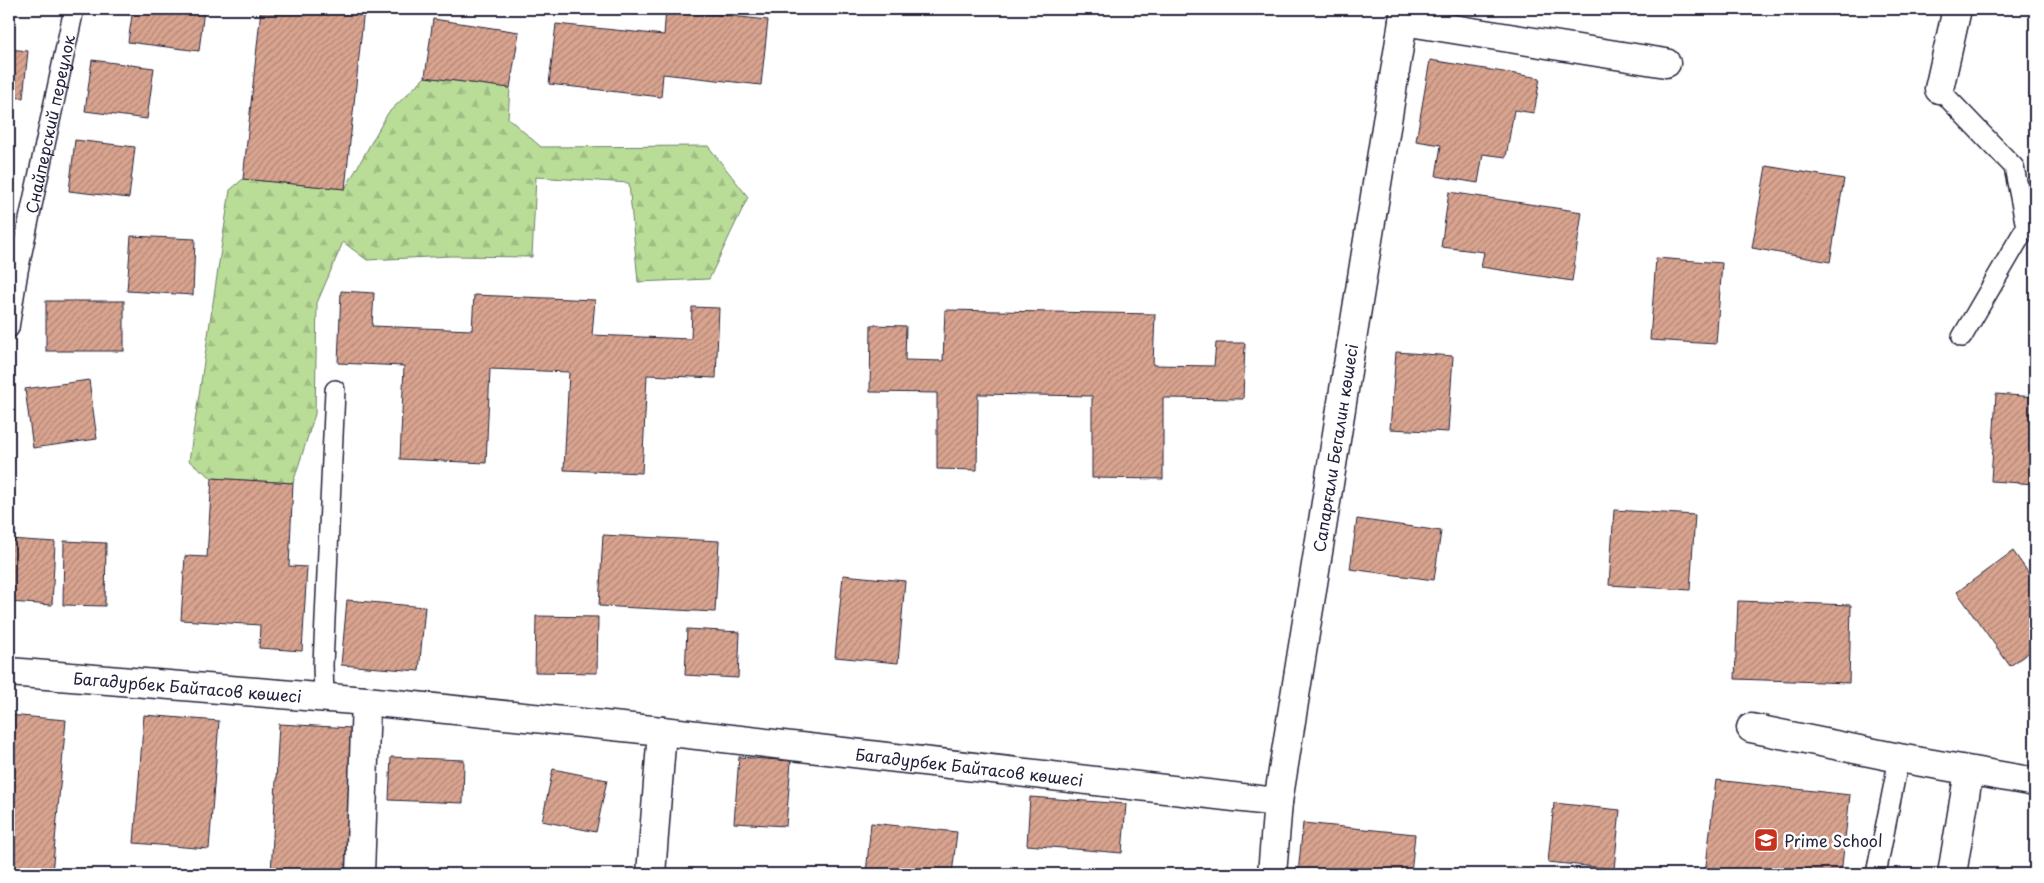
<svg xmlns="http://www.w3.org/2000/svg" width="2044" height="883" font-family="'Playpen Sans',sans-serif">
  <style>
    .forest { fill: url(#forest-firs); stroke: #6e8069 }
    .building { fill: url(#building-hatch); stroke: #22223b }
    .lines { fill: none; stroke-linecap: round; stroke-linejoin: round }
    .lane-casing { stroke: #22223b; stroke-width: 22 }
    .street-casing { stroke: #22223b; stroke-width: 31 }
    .lane { stroke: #fff; stroke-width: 19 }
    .street { stroke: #fff; stroke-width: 28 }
    .labels { text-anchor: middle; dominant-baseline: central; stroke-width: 5; stroke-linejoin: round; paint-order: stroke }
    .street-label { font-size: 16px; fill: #22223b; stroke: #fff }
    .poi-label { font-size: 16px; fill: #22223b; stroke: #fff; text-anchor: start }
  </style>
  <defs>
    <pattern id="forest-firs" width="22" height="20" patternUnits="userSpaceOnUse" patternTransform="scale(1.25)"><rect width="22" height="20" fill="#b9dd97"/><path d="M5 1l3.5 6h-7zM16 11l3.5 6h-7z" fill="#9fbd83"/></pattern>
    <pattern id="building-hatch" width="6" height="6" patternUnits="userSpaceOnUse" patternTransform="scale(1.25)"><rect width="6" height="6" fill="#d9a48f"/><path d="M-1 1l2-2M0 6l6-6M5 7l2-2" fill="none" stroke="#b08576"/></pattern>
  </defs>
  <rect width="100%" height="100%" fill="#fff"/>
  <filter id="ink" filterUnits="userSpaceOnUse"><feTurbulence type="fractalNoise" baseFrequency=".02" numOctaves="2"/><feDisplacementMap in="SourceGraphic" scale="10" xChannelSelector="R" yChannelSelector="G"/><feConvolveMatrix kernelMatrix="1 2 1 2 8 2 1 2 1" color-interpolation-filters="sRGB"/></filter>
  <g filter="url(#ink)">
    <polygon class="forest" points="425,77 510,88 508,118 541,147 708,146 748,197 709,279 638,282 629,183 536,177 532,257 450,256 367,260 343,242 317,303 315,414 293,483 212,478 189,461 230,190 243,179 345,189 388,113"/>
    <g class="building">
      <polygon points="133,9 204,9 199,51 128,42"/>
      <polygon points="261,9 364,9 345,189 243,179"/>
      <polygon points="666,9 768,20 761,85 663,74 661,97 549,84 556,24 664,35"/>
      <polygon points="1314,9 1339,9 1338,13"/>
      <polygon points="433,19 519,32 510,88 425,77"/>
      <polygon points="9,49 28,51 23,98 9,97"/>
      <polygon points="92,60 154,68 147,119 85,111"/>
      <polygon points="1430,60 1540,78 1534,113 1514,110 1506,157 1483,154 1478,183 1436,176 1441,145 1416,141"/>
      <polygon points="9,135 13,136 9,158"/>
      <polygon points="75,140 135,147 129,198 69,191"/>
      <polygon points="1766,166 1844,179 1830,262 1752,248"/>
      <polygon points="1449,192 1582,212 1572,281 1481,267 1484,252 1441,247"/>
      <polygon points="131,236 195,239 193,295 127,291"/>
      <polygon points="1656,258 1722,263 1716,344 1650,340"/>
      <polygon points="341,291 374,293 372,326 472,330 474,295 595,300 592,335 691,339 692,307 719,308 716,378 647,375 642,473 564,470 569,372 490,369 486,463 400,459 404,366 338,363"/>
      <rect x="46" y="301" width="78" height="50"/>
      <polygon points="945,310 1155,314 1153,365 1214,366 1216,343 1245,343 1243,399 1163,398 1163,479 1092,478 1092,396 978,394 977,470 937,469 937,393 870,392 871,325 906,326 905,360 943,361"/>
      <polygon points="1396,352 1453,356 1448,432 1390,429"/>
      <polygon points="89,380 97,439 33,448 25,389"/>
      <polygon points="1996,394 2035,397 2035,484 1991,481"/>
      <polygon points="212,478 293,483 289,566 307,567 302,651 259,648 260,625 181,620 185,556 207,557"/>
      <polygon points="1614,510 1695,515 1690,590 1609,585"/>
      <polygon points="1357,519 1441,531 1434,580 1350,569"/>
      <polygon points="603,535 719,541 715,612 599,606"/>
      <polygon points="9,539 55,542 52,605 9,602"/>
      <polygon points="64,541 106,543 105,606 63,605"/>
      <polygon points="2013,551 2035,582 2035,648 2010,666 1957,592"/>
      <polygon points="843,575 905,581 898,663 835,657"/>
      <polygon points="347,600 425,607 419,671 341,665"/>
      <polygon points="1738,601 1851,605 1849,683 1735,679"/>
      <polygon points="536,616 598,617 597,673 535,672"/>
      <polygon points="687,629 740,632 738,678 685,675"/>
      <polygon points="9,715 66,720 52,874 9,874"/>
      <polygon points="144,715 219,721 209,849 134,843"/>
      <polygon points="279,724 352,728 345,874 271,874"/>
      <polygon points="391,757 464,760 463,803 389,800"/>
      <polygon points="739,757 791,761 786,826 734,823"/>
      <polygon points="553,769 607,780 596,832 542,821"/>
      <polygon points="1716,780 1850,795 1841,874 1705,874"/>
      <polygon points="1030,797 1126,804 1122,853 1027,845"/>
      <polygon points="1554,803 1620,810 1614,869 1548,862"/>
      <polygon points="871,823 957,832 952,874 866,874"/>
      <polygon points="1303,823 1415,834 1411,874 1298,874"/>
    </g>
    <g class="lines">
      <defs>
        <g id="lane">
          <polyline points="1939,89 2014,167 2026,227 1962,337"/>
          <path id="s1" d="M9,328l9,-57 56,-262"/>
          <polyline points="324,698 323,665 335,390"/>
          <polyline points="1876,874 1899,758"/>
        </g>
        <g id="street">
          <polyline points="1403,21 1666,63"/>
          <polyline points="1939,89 1957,9"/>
          <path id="s2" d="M9,672l357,29 296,30 616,71"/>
          <polyline points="1751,728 1899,758 2035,782"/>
          <polyline points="360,874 366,701"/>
          <polyline points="651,874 662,731"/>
          <path id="s3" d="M1272,874l6,-72 127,-793"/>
          <polyline points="1952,874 1969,771"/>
        </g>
      </defs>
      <use href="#lane" class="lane-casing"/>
      <use href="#street" class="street-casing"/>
      <use href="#lane" class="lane"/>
      <use href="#street" class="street"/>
    </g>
  </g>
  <defs>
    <symbol id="school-square" viewBox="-11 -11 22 22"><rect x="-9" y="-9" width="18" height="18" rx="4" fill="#c8321e" stroke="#fff"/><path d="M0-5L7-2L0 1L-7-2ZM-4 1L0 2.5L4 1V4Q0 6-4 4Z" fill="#fff"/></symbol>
  </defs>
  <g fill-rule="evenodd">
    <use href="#school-square" x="1752" y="826" width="28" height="28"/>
  </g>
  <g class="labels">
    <g class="street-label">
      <text stroke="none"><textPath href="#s1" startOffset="208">Снайперский переулок</textPath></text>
      <text stroke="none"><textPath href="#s3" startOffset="431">Сапарғали Бегалин көшесі</textPath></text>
      <text stroke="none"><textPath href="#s2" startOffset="179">Багадурбек Байтасов көшесі</textPath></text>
      <text stroke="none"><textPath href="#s2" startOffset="965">Багадурбек Байтасов көшесі</textPath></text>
    </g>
    <g class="poi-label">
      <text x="1784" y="840">Prime School</text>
    </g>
  </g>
  <rect width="2044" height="883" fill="none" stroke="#fff" stroke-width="30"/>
  <rect x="15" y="15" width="2014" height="853" fill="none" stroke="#22223b" stroke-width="2" filter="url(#ink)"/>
</svg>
